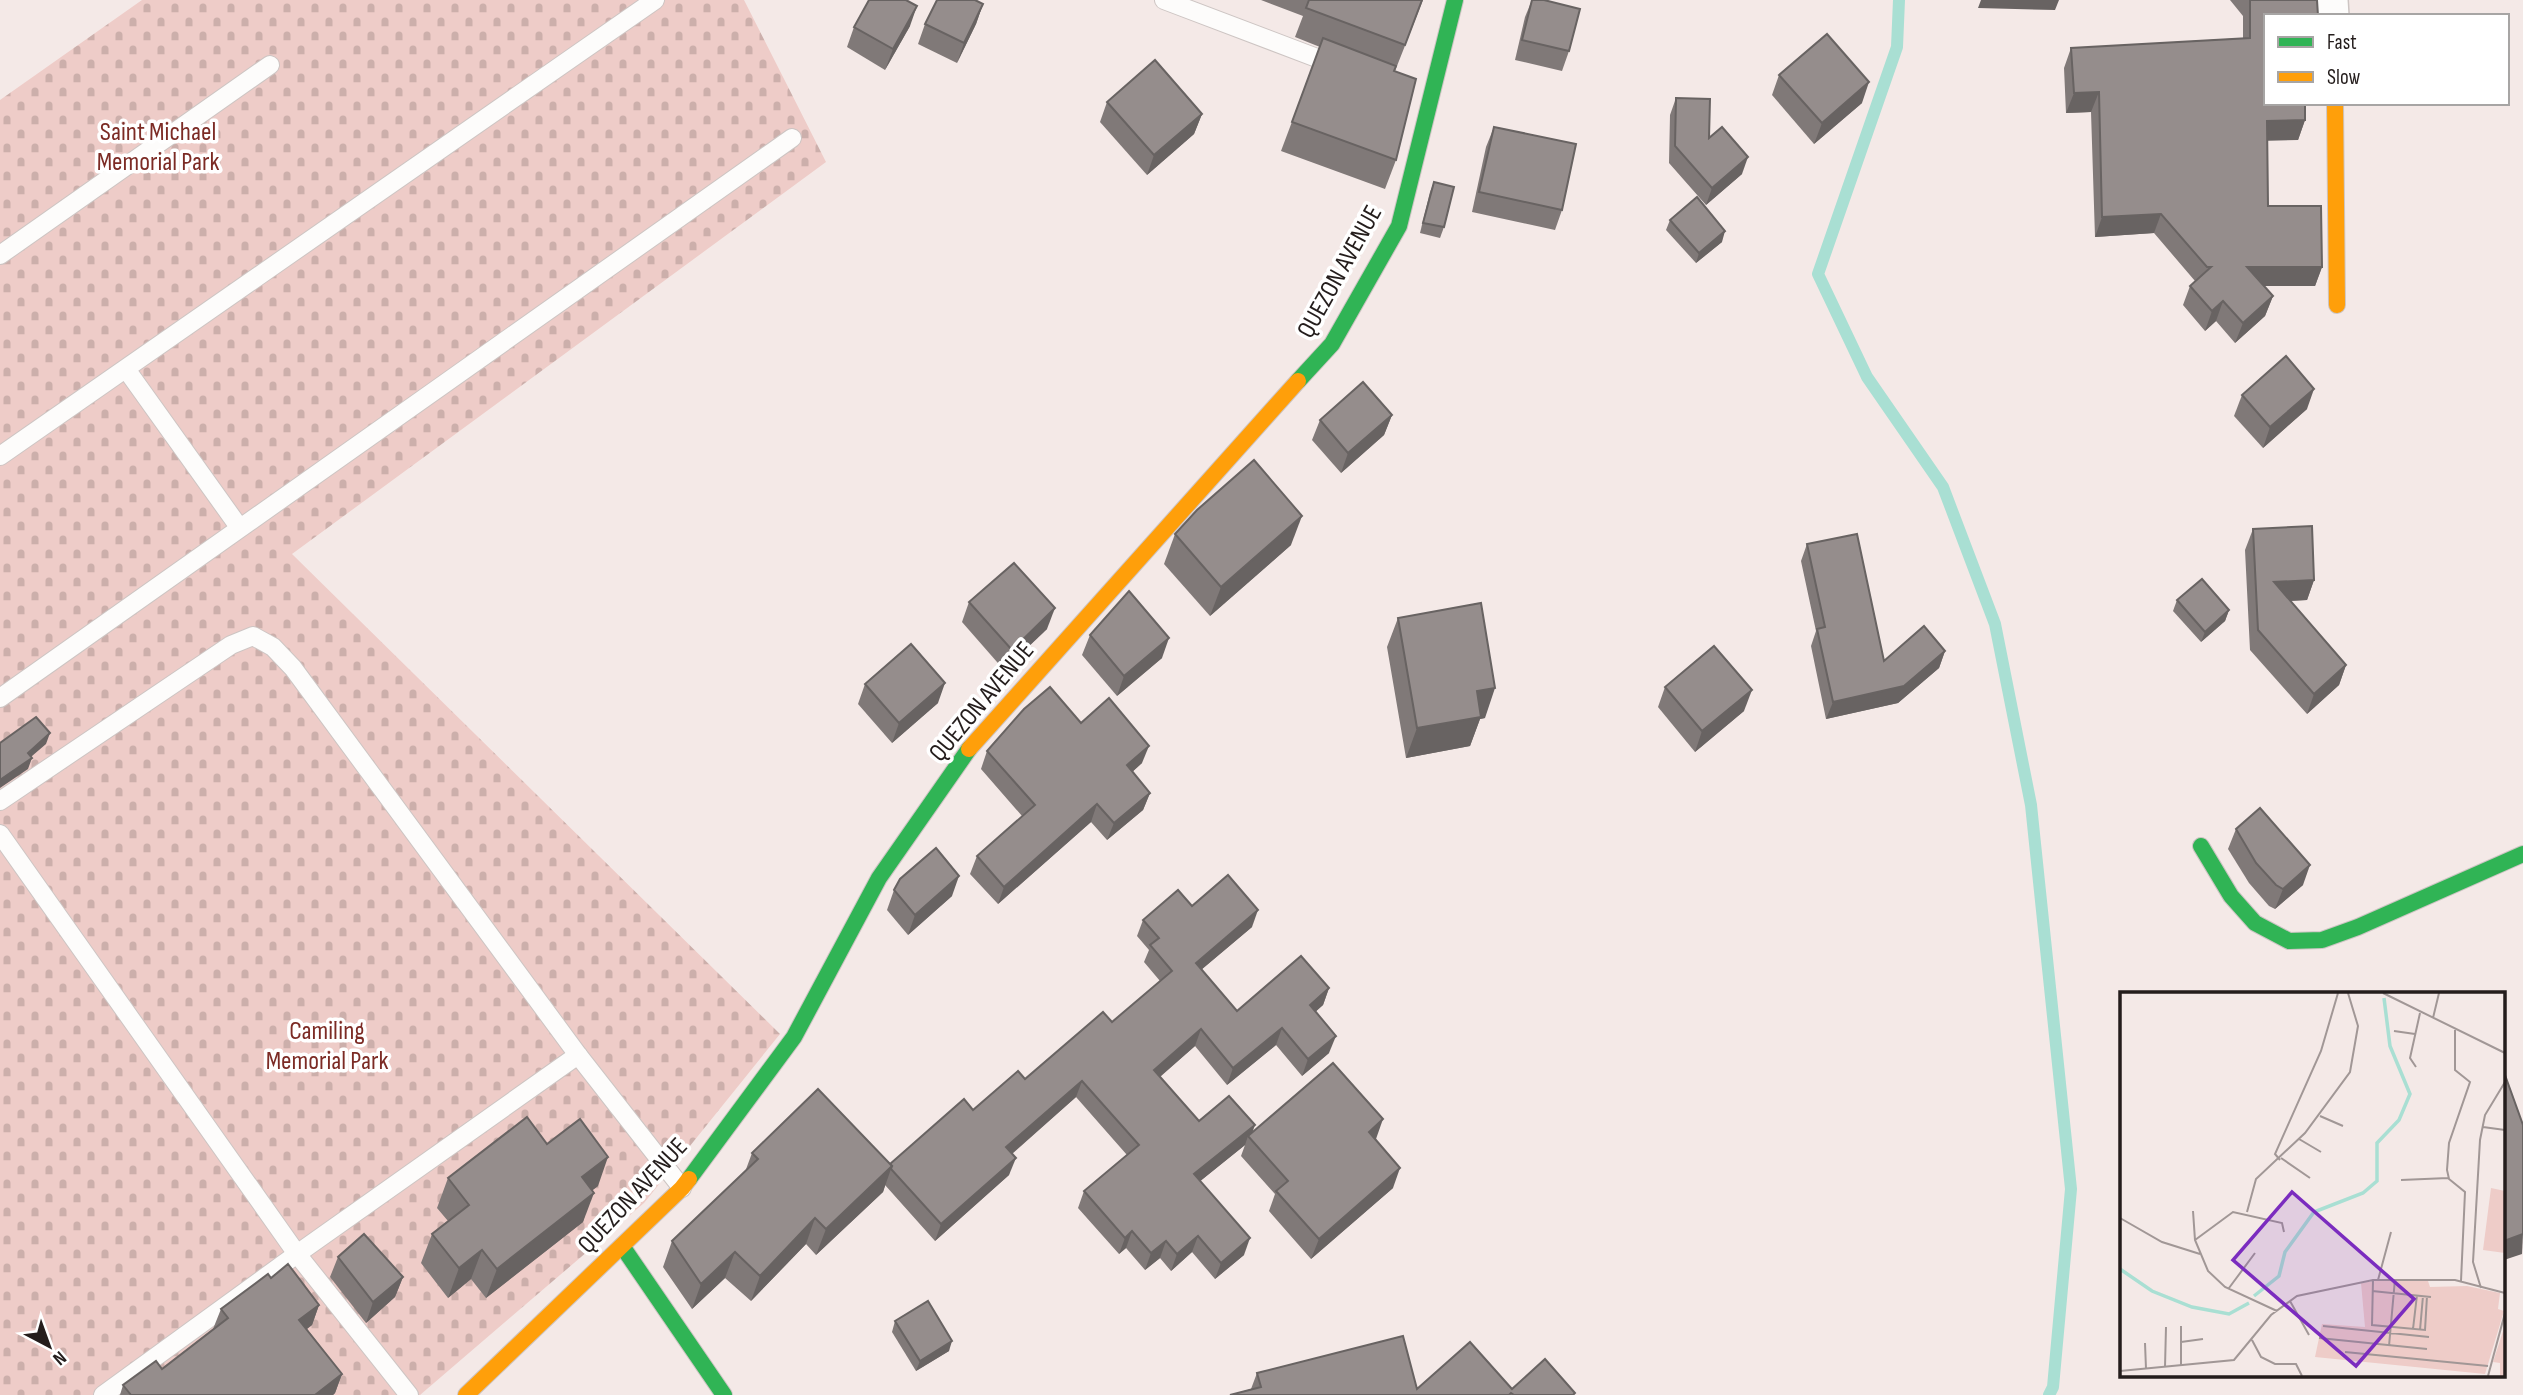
<svg xmlns="http://www.w3.org/2000/svg" width="2523" height="1395" font-family="'Sofia Sans Condensed',sans-serif">
  <style>
    .cemetery { fill: url(#cemetery-stones) }
    .lines { fill: none; stroke-linecap: round; stroke-linejoin: round }
    .stream { stroke: #a9dfd3; stroke-width: 12 }
    .lane-casing { stroke: #cdc5c3; stroke-width: 20 }
    .street-casing { stroke: #cdc5c3; stroke-width: 38 }
    .fast-casing { stroke: #cdc5c3; stroke-width: 18 }
    .slow-casing { stroke: #cdc5c3; stroke-width: 18 }
    .lane { stroke: #fdfcfb; stroke-width: 18 }
    .street { stroke: #fdfcfb; stroke-width: 35 }
    .fast { stroke: #30b455; stroke-width: 16 }
    .slow { stroke: #ff9f0a; stroke-width: 16 }
    .wall { fill: #807978 }
    .shaded-wall { fill: #686362 }
    .building { fill: #958d8c; stroke: #686362; stroke-width: 2 }
    .labels { text-anchor: middle; dominant-baseline: central; stroke-width: 7; stroke-linejoin: round; paint-order: stroke }
    .park-label { font-size: 26px; fill: #7c2b25; stroke: #fff }
    .street-label { font-size: 26px; fill: #241d1c; stroke: #fff }
    .inset-river { fill: none; stroke: #a9dfd3; stroke-width: 3.5 }
    .inset-road { fill: none; stroke: #a19796; stroke-width: 2 }
    .view { fill: #7b2cbf; fill-opacity: 0.15; stroke: #7b2cbf; stroke-width: 3.5 }
    .inset-edge { fill: none; stroke: #241d1c; stroke-width: 3.5 }
  </style>
  <defs>
    <pattern id="cemetery-stones" width="16" height="16" patternUnits="userSpaceOnUse" patternTransform="scale(1.75)"><rect width="16" height="16" fill="#eeccc8"/><path d="M2 7V4a2 2 0 0 1 4 0v3zM10 15v-3a2 2 0 0 1 4 0v3z" fill="#ccafab"/></pattern>
  </defs>
  <rect width="100%" height="100%" fill="#f4e9e7"/>
  <polygon class="cemetery" points="142,0 744,0 826,162 292,554 780,1034 644,1203 420,1395 0,1395 0,100"/>
  <g class="lines">
    <polyline class="stream" points="1899,0 1897,47 1818,274 1867,377 1943,487 1995,624 2031,805 2071,1189 2053,1387 2049,1395"/>
    <defs>
      <g id="lane">
        <polyline points="1164,0 1338,66"/>
        <polyline points="0,255 270,65"/>
        <polyline points="126,369 239,527"/>
        <polyline points="0,456 655,0"/>
        <polyline points="0,698 792,138"/>
        <polyline points="0,801 231,645 253,636 273,647 293,668 578,1055 682,1188"/>
        <polyline points="0,834 297,1254 409,1395"/>
        <polyline points="103,1395 297,1254 578,1055"/>
      </g>
      <polyline id="street" points="2330,0 2331,16"/>
      <g id="fast">
        <polyline points="1298,381 1332,344 1399,226 1455,0"/>
        <polyline points="2201,846 2231,896 2255,923 2289,941 2322,940 2358,927 2523,854"/>
        <polyline points="689,1179 794,1037 879,878 969,749"/>
        <polyline points="622,1246 724,1395"/>
      </g>
      <g id="slow">
        <polyline points="2335,103 2337,305"/>
        <polyline points="969,749 1298,381"/>
        <polyline points="466,1395 682,1188 689,1179"/>
      </g>
    </defs>
    <use href="#lane" class="lane-casing"/>
    <use href="#street" class="street-casing"/>
    <use href="#fast" class="fast-casing"/>
    <use href="#slow" class="slow-casing"/>
    <use href="#lane" class="lane"/>
    <use href="#street" class="street"/>
    <use href="#fast" class="fast"/>
    <use href="#slow" class="slow"/>
  </g>
  <g class="wall">
    <polygon points="1261,0 1423,0 1395,71 1396,160 1385,189 1281,151 1320,47 1295,37 1303,16"/>
    <polygon points="1532,0 1569,51 1562,71 1515,60 1525,17"/>
    <polygon points="2230,0 2317,0 2313,104 2305,104 2305,120 2298,140 2267,140 2268,206 2322,267 2315,286 2264,286 2273,296 2265,316 2235,343 2216,321 2205,331 2183,305 2190,286 2195,281 2154,233 2095,237 2091,112 2066,113 2064,68 2071,48 2243,38 2243,16"/>
    <polygon points="983,4 976,24 957,63 918,44 925,24"/>
    <polygon points="910,26 885,70 847,47 854,27"/>
    <polygon points="1779,75 1862,103 1814,144 1772,95"/>
    <polygon points="1676,98 1709,138 1742,174 1706,205 1669,163 1670,115"/>
    <polygon points="1107,102 1202,114 1194,134 1147,175 1100,122"/>
    <polygon points="1494,127 1562,210 1555,230 1472,212 1486,147"/>
    <polygon points="1434,182 1444,227 1440,238 1420,233 1430,192"/>
    <polygon points="1670,220 1722,242 1696,263 1666,230"/>
    <polygon points="2242,395 2307,409 2263,448 2234,416"/>
    <polygon points="1392,415 1384,435 1341,473 1312,440 1320,420"/>
    <polygon points="2253,529 2314,580 2307,600 2290,601 2346,665 2339,685 2307,714 2250,650 2245,550"/>
    <polygon points="1175,534 1291,545 1210,616 1164,564"/>
    <polygon points="1807,544 1884,661 1945,651 1939,668 1898,703 1826,719 1811,646 1816,631 1801,561"/>
    <polygon points="2177,600 2229,610 2225,621 2201,642 2173,611"/>
    <polygon points="969,602 1047,629 1004,670 962,622"/>
    <polygon points="1398,618 1485,718 1480,719 1470,746 1406,758 1387,647"/>
    <polygon points="1090,635 1162,658 1117,696 1082,655"/>
    <polygon points="865,684 938,703 892,743 858,704"/>
    <polygon points="1665,687 1744,711 1695,752 1658,707"/>
    <polygon points="1081,723 1142,763 1132,772 1150,793 1143,810 1107,840 1091,822 998,904 970,874 977,856 1022,816 981,769 987,751"/>
    <polygon points="2236,829 2303,885 2275,909 2269,906 2249,883 2228,849"/>
    <polygon points="894,890 952,896 908,935 887,910"/>
    <polygon points="1192,906 1252,927 1201,970 1237,1011 1329,988 1323,1005 1315,1012 1329,1053 1302,1076 1276,1045 1227,1085 1195,1046 1160,1077 1199,1121 1252,1133 1376,1139 1393,1188 1311,1259 1269,1211 1275,1194 1241,1156 1245,1145 1200,1181 1244,1255 1215,1279 1192,1252 1171,1271 1160,1258 1145,1270 1126,1248 1119,1254 1078,1208 1084,1191 1127,1155 1076,1097 1012,1154 1009,1175 935,1241 885,1185 883,1192 816,1255 806,1244 751,1301 725,1278 692,1309 663,1267 672,1241 745,1172 752,1153 890,1164 973,1110 1025,1079 1112,1022 1160,981 1144,962 1149,950 1137,936 1143,920"/>
    <polygon points="547,1144 598,1186 592,1190 583,1222 486,1298 471,1279 448,1298 421,1263 432,1234 448,1221 437,1208 448,1178"/>
    <polygon points="338,1257 403,1277 395,1297 366,1323 330,1277"/>
    <polygon points="271,1278 319,1305 312,1325 307,1329 342,1374 335,1393 333,1395 120,1395 123,1385 162,1369 213,1329 221,1309"/>
    <polygon points="895,1321 949,1351 916,1371 892,1332"/>
    <polygon points="1257,1373 1417,1389 1512,1389 1575,1395 1230,1395 1251,1389"/>
  </g>
  <g class="shaded-wall">
    <polygon points="1981,0 2059,0 2055,10 1978,8"/>
    <polygon points="983,4 976,24 957,63 964,43"/>
    <polygon points="917,6 910,26 885,70 893,49"/>
    <polygon points="1869,82 1862,103 1814,144 1822,123"/>
    <polygon points="2099,92 2091,112 2066,113 2074,93"/>
    <polygon points="1202,114 1194,134 1147,175 1154,155"/>
    <polygon points="2305,120 2298,140 2259,141 2267,121"/>
    <polygon points="1748,157 1742,174 1706,205 1712,188"/>
    <polygon points="2161,214 2154,233 2095,237 2102,217"/>
    <polygon points="1725,231 1722,242 1696,263 1699,253"/>
    <polygon points="2247,267 2322,267 2315,286 2240,286"/>
    <polygon points="2273,296 2265,316 2235,343 2243,323"/>
    <polygon points="2223,301 2216,321 2205,331 2212,311"/>
    <polygon points="2314,389 2307,409 2263,448 2270,427"/>
    <polygon points="1392,415 1384,435 1341,473 1348,453"/>
    <polygon points="1302,516 1291,545 1210,616 1221,587"/>
    <polygon points="2314,580 2307,600 2267,602 2274,582"/>
    <polygon points="1055,608 1047,629 1004,670 1012,650"/>
    <polygon points="2229,610 2225,621 2201,642 2205,632"/>
    <polygon points="1169,638 1162,658 1117,696 1124,676"/>
    <polygon points="1945,651 1939,668 1898,703 1826,719 1833,702"/>
    <polygon points="2346,665 2339,685 2307,714 2314,694"/>
    <polygon points="945,683 938,703 892,743 899,723"/>
    <polygon points="1495,688 1485,718 1480,719 1470,746 1406,758 1417,728 1477,691"/>
    <polygon points="1752,690 1744,711 1695,752 1702,731"/>
    <polygon points="50,733 46,744 25,762 32,758 28,769 0,788 0,780"/>
    <polygon points="1149,746 1142,763 1120,783 1127,765"/>
    <polygon points="1150,793 1143,810 1107,840 1114,823"/>
    <polygon points="1097,804 1091,822 998,904 1004,887"/>
    <polygon points="2310,865 2303,885 2275,909 2283,889"/>
    <polygon points="959,876 952,896 908,935 915,915"/>
    <polygon points="1258,910 1252,927 1189,980 1196,963"/>
    <polygon points="1329,988 1323,1005 1304,1022 1310,1005"/>
    <polygon points="1282,1028 1276,1045 1227,1085 1233,1068"/>
    <polygon points="1201,1029 1195,1046 1148,1087 1154,1070"/>
    <polygon points="1336,1036 1329,1053 1302,1076 1308,1059"/>
    <polygon points="1082,1081 1076,1097 1000,1164 1006,1147"/>
    <polygon points="1383,1119 1376,1139 1361,1151 1369,1132"/>
    <polygon points="1255,1125 1250,1139 1248,1136 1245,1145 1188,1191 1194,1174"/>
    <polygon points="608,1157 598,1186 571,1207 582,1177"/>
    <polygon points="1016,1158 1009,1175 935,1241 941,1224"/>
    <polygon points="892,1166 883,1192 816,1255 826,1229"/>
    <polygon points="1400,1168 1393,1188 1311,1259 1319,1239"/>
    <polygon points="594,1193 583,1222 486,1298 497,1269"/>
    <polygon points="815,1218 806,1244 751,1301 760,1276"/>
    <polygon points="1132,1231 1126,1248 1119,1254 1125,1238"/>
    <polygon points="2523,1234 2522,1254 2504,1260 2504,1241"/>
    <polygon points="1198,1236 1192,1252 1171,1271 1177,1254"/>
    <polygon points="1250,1238 1244,1255 1215,1279 1221,1263"/>
    <polygon points="1166,1241 1160,1258 1145,1270 1151,1253"/>
    <polygon points="482,1250 471,1279 448,1298 459,1268"/>
    <polygon points="735,1252 725,1278 692,1309 701,1284"/>
    <polygon points="403,1277 395,1297 366,1323 373,1302"/>
    <polygon points="319,1305 312,1325 292,1340 299,1320"/>
    <polygon points="952,1341 949,1351 916,1371 920,1361"/>
    <polygon points="342,1374 335,1393 333,1395 315,1395"/>
  </g>
  <g class="building">
    <polygon points="869,0 906,0 917,6 893,49 854,27"/>
    <polygon points="937,0 975,0 983,4 964,43 925,24"/>
    <polygon points="1309,0 1422,0 1405,45 1306,8"/>
    <polygon points="1532,0 1544,0 1580,9 1569,51 1522,40"/>
    <polygon points="2250,0 2317,0 2318,16 2266,16 2266,103 2305,103 2305,120 2267,121 2268,206 2321,206 2322,267 2247,267 2273,296 2243,323 2223,301 2212,311 2190,286 2211,267 2207,267 2161,214 2102,217 2099,92 2074,93 2071,48 2250,38"/>
    <polygon points="1827,34 1869,82 1822,123 1779,75"/>
    <polygon points="1323,38 1396,66 1394,71 1416,79 1396,160 1292,122"/>
    <polygon points="1155,60 1202,114 1154,155 1107,102"/>
    <polygon points="1676,98 1710,99 1709,138 1722,127 1748,157 1712,188 1675,146"/>
    <polygon points="1494,127 1576,144 1562,210 1479,192"/>
    <polygon points="1434,182 1454,187 1444,227 1423,223"/>
    <polygon points="1697,197 1725,231 1699,253 1670,220"/>
    <polygon points="2286,356 2314,389 2270,427 2242,395"/>
    <polygon points="1363,382 1392,415 1348,453 1320,420"/>
    <polygon points="1254,460 1302,516 1221,587 1175,534 1197,510"/>
    <polygon points="2312,526 2314,580 2274,582 2346,665 2314,694 2258,630 2253,529"/>
    <polygon points="1857,534 1884,661 1924,626 1945,651 1904,686 1833,702 1817,629 1825,627 1807,544"/>
    <polygon points="1014,563 1055,608 1012,650 969,602"/>
    <polygon points="2202,579 2229,610 2205,632 2177,600"/>
    <polygon points="1129,591 1169,638 1124,676 1090,635"/>
    <polygon points="1481,603 1495,688 1477,691 1481,717 1417,728 1398,618"/>
    <polygon points="911,644 945,683 899,723 865,684"/>
    <polygon points="1714,646 1752,690 1702,731 1665,687"/>
    <polygon points="1050,687 1081,723 1109,698 1149,746 1127,765 1150,793 1114,823 1097,804 1004,887 977,856 1035,805 987,751 1024,709"/>
    <polygon points="36,717 50,733 28,753 32,758 0,780 0,743"/>
    <polygon points="2260,808 2310,865 2283,889 2276,885 2256,863 2236,829"/>
    <polygon points="936,848 959,876 915,915 894,890 900,879"/>
    <polygon points="1228,875 1258,910 1196,963 1237,1011 1301,956 1329,988 1310,1005 1336,1036 1308,1059 1282,1028 1233,1068 1201,1029 1154,1070 1199,1121 1229,1096 1255,1125 1194,1174 1250,1238 1221,1263 1198,1236 1177,1254 1166,1241 1151,1253 1132,1231 1125,1238 1084,1191 1139,1145 1082,1081 1006,1147 1016,1158 941,1224 891,1169 892,1166 890,1164 964,1099 973,1110 1018,1071 1025,1079 1103,1012 1112,1022 1172,971 1150,945 1159,938 1143,920 1178,890 1192,906"/>
    <polygon points="1333,1063 1383,1119 1369,1132 1400,1168 1319,1239 1276,1191 1288,1181 1248,1136"/>
    <polygon points="2505,1075 2523,1125 2523,1234 2504,1241 2504,1076"/>
    <polygon points="818,1089 892,1166 826,1229 815,1218 760,1276 735,1252 701,1284 672,1241 758,1159 752,1153"/>
    <polygon points="527,1117 547,1144 580,1119 608,1157 582,1177 594,1193 497,1269 482,1250 459,1268 432,1234 469,1205 448,1178"/>
    <polygon points="364,1234 403,1277 373,1302 338,1257"/>
    <polygon points="288,1264 319,1305 299,1320 342,1374 315,1395 131,1395 123,1385 156,1361 162,1369 228,1318 221,1309 268,1274 271,1278"/>
    <polygon points="928,1301 952,1341 920,1361 895,1321"/>
    <polygon points="1403,1336 1417,1389 1470,1342 1512,1389 1545,1359 1575,1393 1573,1395 1514,1395 1511,1393 1509,1395 1230,1395 1261,1387 1257,1373"/>
  </g>
  <g class="labels">
    <g class="park-label">
      <text x="158" y="132">Saint Michael<tspan x="158" dy="30">Memorial Park</tspan></text>
      <text x="327" y="1031">Camiling<tspan x="327" dy="30">Memorial Park</tspan></text>
    </g>
    <g class="street-label">
      <text transform="translate(1340 272) rotate(-61)">QUEZON AVENUE</text>
      <text transform="translate(982 702) rotate(-50)">QUEZON AVENUE</text>
      <text transform="translate(633 1196) rotate(-47)">QUEZON AVENUE</text>
    </g>
  </g>
  <g transform="translate(2120 992)">
    <rect width="385" height="385" fill="#f4e9e7"/>
    <path d="M371,196l14,3v62l-22,-3zM255,289h53l2,6 37,-1 33,7 -2,16 6,2 -19,63 -170,-17 7,-33 43,3 -4,-44zM385,333v51h-5v-13l-7,-1z" fill="#eeccc8"/>
    <path class="inset-river" d="M0,277l32,22 40,16 37,7 20,-11M134,304l25,-20 6,-24 29,-40 49,-19 14,-12v-38l22,-23 11,-26 -20,-48 -6,-48"/>
    <path class="inset-road" d="M263,1l122,60M313,26l6,-25M335,38v40l15,12 -21,61 -2,27 2,9 16,13 -4,89M274,39l21,3M296,75l-6,-9 10,-45M200,124l23,10M363,135l22,3M179,147l22,13M161,166l29,20M160,168l-5,-6 46,-103 17,-58M281,188l47,-2M73,219l2,29 13,31 17,16 52,24M127,220l9,-33 49,-46 45,-61 8,-46 -10,-33M0,226l42,24 38,12M75,248l38,-28 49,11 2,9M253,288l-1,45 53,5 2,-34M258,288l13,-48M109,296l26,-35M361,296l-8,-26 7,-122 5,-25 20,-33M252,299l59,6M170,309l19,34M203,334l106,11M293,337l4,-34M300,338l3,-34M199,346l108,11M132,348l9,17 14,7h21l6,12M61,350l22,-3M25,351l1,26M269,354l6,-67M225,360l143,14M61,374v-40M45,375l1,-40M0,379l114,-11 37,-45 26,-19 76,-16h82l50,13M368,384l17,-63"/>
    <path class="view" d="M172,200l122,107 -58,67 -123,-106z"/>
    <rect width="385" height="385" class="inset-edge"/>
  </g>
  <rect x="2264" y="14" width="245" height="91" fill="#ffffff" stroke="#a7a5a4" stroke-width="2"/>
  <rect x="2278" y="37" width="35" height="10" fill="#30b455" stroke="#a7a5a4" stroke-width="2"/>
  <text x="2327" y="49" font-size="21" fill="#241d1c">Fast</text>
  <rect x="2278" y="72" width="35" height="10" fill="#ff9f0a" stroke="#a7a5a4" stroke-width="2"/>
  <text x="2327" y="84" font-size="21" fill="#241d1c">Slow</text>
  <g transform="translate(49 1346) rotate(139)" stroke="#ffffff" stroke-width="5" paint-order="stroke">
  <path d="M0-5L12 26L0 18L-12 26Z" fill="#241d1c"/>
  <text y="-10" font-size="19" font-weight="bold" text-anchor="middle" fill="#241d1c">N</text>
  </g>
</svg>
